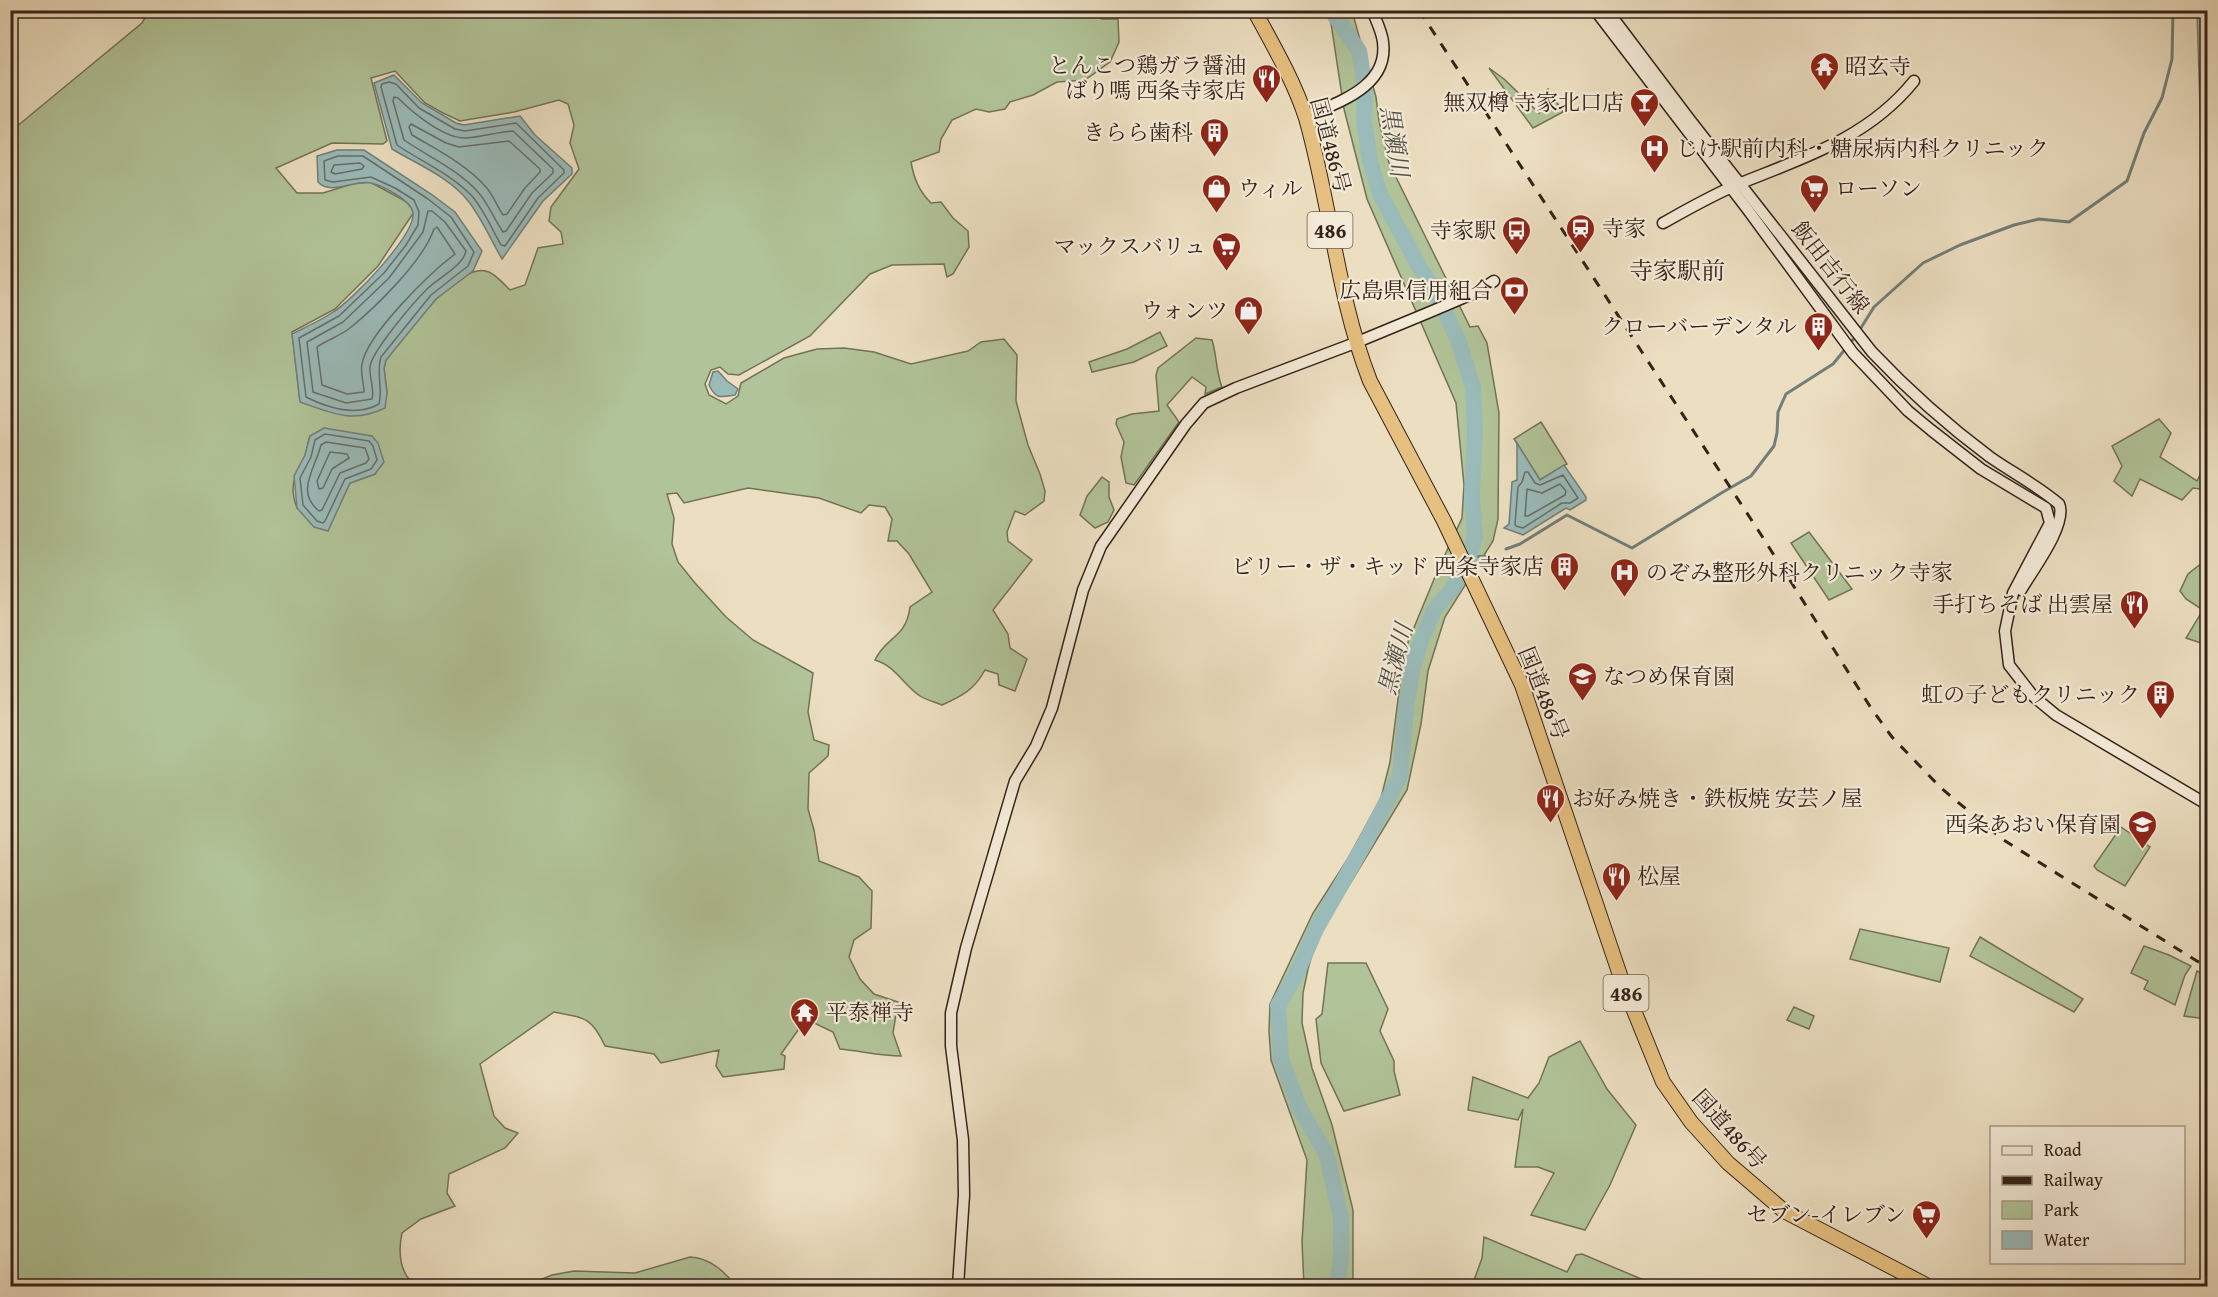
<svg xmlns="http://www.w3.org/2000/svg" width="2218" height="1297" font-family="'Gentium Book Plus','Noto Serif JP',serif">
  <style>
    .green { fill: #b1c398; stroke: #737258; stroke-width: 1.5; fill-rule: evenodd }
    .water { fill: #9abbb9; stroke: #727e79; stroke-width: 1.5 }
    .lines { fill: none; stroke-linecap: round; stroke-linejoin: round }
    .shore { stroke: #686e69; stroke-width: 1.5 }
    .stream { stroke: #727e79; stroke-width: 3 }
    .river { stroke: #9abbb9; stroke-width: 16 }
    .secondary-casing { stroke: #352219; stroke-width: 13 }
    .highway-casing { stroke: #352219; stroke-width: 16 }
    .secondary { stroke: #f3ead7; stroke-width: 10 }
    .highway { stroke: #e6c080; stroke-width: 14 }
    .rail { stroke: #352219; stroke-width: 3; stroke-dasharray: 10 10; stroke-linecap: butt }
    .labels { text-anchor: middle; dominant-baseline: central; stroke-width: 4.5; stroke-linejoin: round; paint-order: stroke }
    .shield { fill: #f3ead7; stroke: #6e5e52; stroke-width: 1.5 }
    .shield-label { font-size: 21px; font-weight: bold; fill: #352219 }
    .poi-label { font-size: 22px; fill: #352219; stroke: #f3ead7; text-anchor: end }
    .street-label { font-size: 22px; fill: #352219; stroke: #f3ead7 }
    .water-label { font-size: 24px; font-style: italic; fill: #535049; stroke: #f3ead7 }
    .neighbourhood-label { font-size: 24px; fill: #352219; stroke: #f3ead7 }
  </style>
  <rect width="100%" height="100%" fill="#ecdfc1"/>
  <filter id="stains"><feTurbulence type="fractalNoise" baseFrequency=".00333" numOctaves="4"/><feColorMatrix values="0 0 0 0 .2 0 0 0 0 .09 0 0 0 0 .02 0 0 0 .5 -.17"/></filter>
  <radialGradient id="worn" r=".72"><stop offset=".6" stop-color="#630" stop-opacity="0"/><stop offset="1" stop-color="#630" stop-opacity=".3"/></radialGradient>
  <g class="green">
    <path d="M1089,10l13,9h16l1,23 -9,20 -25,18 -28,2 -24,13 -23,7 -5,7 -16,3 -13,-3 -24,11 -11,19 -2,13 -28,10c3,17 8,29 20,41l10,-1 12,16 15,13 1,16 -16,27 -6,3 -3,-13 -52,1 -22,9 -60,62 -71,39 -11,-1 -8,-7 -9,3 -6,14 4,11 17,9 12,-8 3,-13 43,-25 33,-9 27,-1 30,4 37,12 57,-13 13,-9 23,-3 13,16 -1,46 12,44 12,29 5,17 -1,10 -19,14 -10,-4 -8,21 1,9 24,19 -39,50 15,24 2,14 17,11 -12,32 -16,-6 -1,-11 -13,-4c-11,20 -23,26 -43,35 -7,-3 -16,-5 -22,-9 -17,-11 -24,-30 -45,-36 11,-24 31,-21 35,-53l22,-15 -23,-38 -12,-13h-9l4,-22 -7,-12 -16,-2 -8,8 -42,-15 -71,-10 -64,15 -7,-10 -10,1 7,24 -2,26 6,18 17,21 31,34 27,23 60,33 -5,39 6,28 15,5 -1,11 -19,17 -1,36 6,21 5,31 40,16 13,14 -1,37 -17,12 -5,17 11,22 14,15 24,8 -5,31 8,23c-20,0 -40,-5 -61,-7l-7,-17 -27,-13 -25,35 4,2 -1,13 -61,8 -7,-11 3,-16 -58,13 -7,-9 -49,-8c-14,-30 -21,-28 -51,-34l-74,52 14,52 11,12 13,5 -13,15 -56,26 -2,19 8,13 -34,13 -19,14c-4,18 -3,42 15,53h-406l-1,-1154 132,-109 7,-12zM395,71l30,32 18,10 17,8 54,-9 45,-12 9,4 6,21 -4,18 9,26 -28,38 -2,14 12,11 2,12 -25,4 -13,37 -15,5c-6,-6 -14,-15 -21,-18 -30,-14 -86,67 -103,88l-2,8 3,25 -87,8 -8,-69 43,-23 43,-43 36,-54 -5,-9 -39,-21 -18,2 -29,9h-26l-21,-25 56,-25 51,1 4,-3 -16,-63zM310,436l65,38 -25,9 -14,22 -39,3c-9,-24 -1,-32 8,-52 2,-7 3,-14 5,-20z"/>
    <polygon points="1325,11 1352,11 1376,97 1379,121 1389,163 1470,327 1478,326 1487,343 1499,413 1498,519 1493,541 1445,617 1428,671 1421,724 1407,790 1317,938 1308,969 1303,993 1302,1023 1312,1068 1332,1125 1353,1210 1353,1286 1304,1286 1302,1242 1307,1160 1271,1060 1269,1031 1270,1004 1313,913 1347,860 1381,798 1390,762 1401,676 1408,642 1437,572 1462,518 1464,485 1456,403 1367,199 1344,109 1331,23"/>
    <polygon points="1489,68 1504,79 1539,113 1541,110 1541,95 1548,89 1563,112 1533,128"/>
    <polygon points="1160,332 1167,346 1134,362 1092,372 1089,362 1127,349"/>
    <path d="M1196,338l16,2c5,16 4,32 10,47l-17,7 1,-7 -14,-10 -25,28 12,17 -45,63 -8,-2 -5,-26 3,-15 -8,-18 1,-5 15,-5 27,-3 -3,-36 2,-7z"/>
    <polygon points="2159,419 2171,433 2160,457 2197,481 2207,461 2207,490 2193,488 2182,500 2140,479 2132,496 2114,481 2122,466 2112,446"/>
    <polygon points="1541,422 1567,464 1540,480 1514,439"/>
    <polygon points="1102,477 1109,482 1109,497 1114,510 1108,522 1095,528 1080,515 1087,496"/>
    <polygon points="1809,532 1852,589 1829,600 1791,543"/>
    <polygon points="2207,559 2207,645 2186,638 2203,610 2186,599 2180,591 2188,574"/>
    <polygon points="2121,827 2150,847 2125,886 2097,870 2094,866"/>
    <polygon points="1860,929 1949,948 1940,982 1850,959"/>
    <polygon points="1980,937 2083,999 2074,1012 1970,956"/>
    <polygon points="2144,946 2169,955 2191,966 2185,975 2175,1005 2144,989 2148,981 2131,973"/>
    <polygon points="1328,963 1366,963 1388,1009 1380,1031 1394,1061 1394,1071 1400,1095 1344,1111 1321,1063 1316,1019 1322,1014"/>
    <polygon points="2197,971 2207,977 2207,1019 2184,1016"/>
    <polygon points="1794,1007 1814,1016 1809,1029 1787,1020"/>
    <polygon points="1580,1041 1607,1089 1636,1125 1610,1185 1585,1230 1531,1215 1554,1173 1538,1167 1515,1167 1523,1109 1518,1120 1468,1110 1473,1077 1528,1098 1539,1083 1549,1057"/>
    <polygon points="1484,1237 1567,1272 1576,1255 1582,1254 1658,1286 1472,1286 1482,1258"/>
    <path d="M690,1257c20,1 34,14 46,29h-211l27,-11 22,-4 61,2z"/>
  </g>
  <g class="water">
    <polygon points="2197,11 2208,11 2208,203 2203,204"/>
    <path d="M394,75l28,28 34,20 8,2 56,-9 15,19 37,33v6l-29,27 -41,58c-11,-19 -20,-40 -33,-57 -18,-24 -52,-38 -77,-53l-18,-66z"/>
    <path d="M337,150h27l67,44 24,18 27,39 -9,20 -37,28 -50,61 -2,8 3,25 -2,15c-33,16 -53,5 -85,-6l-8,-68c14,-7 28,-13 41,-22 19,-11 81,-76 80,-98 0,-13 -30,-28 -42,-31 -16,-4 -40,13 -53,-1l-1,-26z"/>
    <path d="M718,371l9,10 11,8 -3,6c-14,2 -19,5 -26,-10l4,-13z"/>
    <polygon points="324,428 372,436 378,443 384,462 375,474 350,483 328,531 314,527 297,508 294,476 305,455 310,436"/>
    <polygon points="1517,443 1540,480 1564,465 1586,497 1586,500 1570,510 1566,508 1523,535 1504,528 1509,524 1512,482 1517,480"/>
  </g>
  <g class="lines">
    <g class="shore">
      <polyline points="2203,10 2208,146"/>
      <path d="M389,82l7,2 23,24 36,21 10,2 51,-8 48,47v3l-26,25 -33,48 -4,-1c-9,-16 -17,-35 -29,-49 -21,-22 -50,-34 -75,-51l-16,-58 1,-3z"/>
      <path d="M394,97l4,1c14,14 46,41 68,40 16,-1 31,-6 47,-7l40,38v4l-21,20 -26,38 -3,1c-9,-13 -15,-29 -25,-40 -21,-23 -49,-35 -74,-52l-11,-39z"/>
      <path d="M411,124l35,19 13,4 50,-6 31,28v3l-15,16 -18,26 -4,1c-6,-9 -10,-20 -17,-28 -20,-23 -49,-37 -74,-52l-3,-8z"/>
      <path d="M338,156h25l65,43 23,18 23,35 -6,14 -37,29 -50,62c-5,16 2,31 -2,47 -23,13 -51,4 -73,-7l-7,-59 40,-22 45,-43 22,-28 12,-20 1,-13 -5,-12 -19,-12 -24,-11 -38,5 -8,-2 -1,-19z"/>
      <polygon points="360,163 364,166 362,169 335,174 331,172 334,165"/>
      <path d="M428,211h4l13,11 21,29c-3,15 -28,27 -39,38 -13,13 -56,63 -57,78 -1,11 5,22 2,32l-26,4 -33,-11 -6,-50 36,-20 46,-44 34,-46z"/>
      <path d="M437,227l18,27c-25,19 -88,80 -93,110 -2,9 2,19 2,28l-17,2 -25,-9 -5,-38c10,-7 23,-11 33,-19 26,-21 73,-67 84,-99z"/>
      <polygon points="325,434 369,441 373,446 377,460 371,469 345,479 325,521 323,523 317,521 303,505 300,478 311,457 315,440"/>
      <path d="M326,442l39,6 4,11 -3,4 -26,10 -18,37 -3,1c-24,-19 -4,-42 2,-66z"/>
      <polygon points="330,452 347,454 349,458 332,469 323,488 319,489 317,481"/>
      <polygon points="1525,472 1528,472 1535,483 1540,485 1563,475 1578,498 1570,503 1562,503 1523,528 1516,526 1515,524 1518,487 1522,482"/>
      <polygon points="1560,484 1566,491 1565,495 1528,516 1525,516 1527,489 1542,493"/>
    </g>
    <g class="stream">
      <polyline points="1859,331 1874,307 1923,263 1960,245 2014,225 2039,219 2069,222 2127,181 2144,133 2162,98 2172,59 2173,10"/>
      <polyline points="1506,549 1520,544 1567,515 1632,548 1723,492 1751,476 1774,446 1777,433 1778,412 1786,394 1833,364 1856,336"/>
      <polyline points="1469,557 1490,556"/>
    </g>
    <polyline class="river" points="1331,10 1359,51 1365,87 1364,121 1370,161 1380,194 1421,270 1435,290 1458,340 1473,387 1475,431 1472,497 1475,537 1469,557 1453,588 1434,610 1420,643 1413,666 1407,700 1400,776 1366,841 1316,929 1296,975 1278,1005 1281,1059 1300,1109 1326,1153 1341,1218 1341,1259 1337,1286"/>
    <defs>
      <g id="secondary">
        <polyline points="1595,10 1748,210 1853,353 1908,411 1931,430 1981,469 2046,508 2050,523 2013,593 2005,631 2009,665 2033,696 2056,715 2208,805"/>
        <path d="M1607,10l83,110 182,232c36,38 75,73 118,105 23,16 48,29 69,47 9,20 -27,67 -38,86"/>
        <path d="M1305,117c33,-15 84,-30 78,-75 -1,-10 -7,-22 -11,-32"/>
        <path d="M1663,223c25,-14 51,-29 78,-40 65,-26 128,-46 173,-102"/>
        <polyline points="958,1286 964,1195 963,1140 951,1046 951,1013 966,948 1015,781 1036,746 1052,708 1083,590 1101,546 1186,424 1204,403 1236,388 1355,343 1430,312 1477,292 1494,281"/>
      </g>
      <path id="highway" d="M1254,10c19,35 40,71 52,108 25,88 31,178 64,263l74,140 78,164 100,296 41,101 28,40 37,41 56,48 144,75"/>
    </defs>
    <use href="#secondary" class="secondary-casing"/>
    <use href="#highway" class="highway-casing"/>
    <use href="#secondary" class="secondary"/>
    <use href="#highway" class="highway"/>
    <polyline class="rail" points="1419,10 1758,530 1871,708 1892,737 1941,788 2002,839 2208,968"/>
  </g>
  <defs>
    <symbol id="temple-pin" viewBox="-11 -11 22 30"><path d="M0 17L-7.5 6A9.5 9.5 0 1 1 7.5 6Z" fill="#8f2418" stroke="#f3ead7"/><path d="M0-6L5-2H3V0L6.5 2.5H4V6H1.5V3h-3V6H-4V2.5H-6.5L-3 0V-2H-5Z" fill="#fff"/></symbol>
    <symbol id="restaurant-pin" viewBox="-11 -11 22 30"><path d="M0 17L-7.5 6A9.5 9.5 0 1 1 7.5 6Z" fill="#8f2418" stroke="#f3ead7"/><path d="M-5-6h1v4h1v-4h1v4h1v-4h1v5L-1.5 .5V6h-2V.5L-5-1ZM5-6V6H3V1.5H1.5Q1.5-4 5-6Z" fill="#fff"/></symbol>
    <symbol id="bar-pin" viewBox="-11 -11 22 30"><path d="M0 17L-7.5 6A9.5 9.5 0 1 1 7.5 6Z" fill="#8f2418" stroke="#f3ead7"/><path d="M-6-5H6L.8 .8V4.5H3.5V6h-7V4.5H-.8V.8Z" fill="#fff"/></symbol>
    <symbol id="building-pin" viewBox="-11 -11 22 30"><path d="M0 17L-7.5 6A9.5 9.5 0 1 1 7.5 6Z" fill="#8f2418" stroke="#f3ead7"/><path d="M-4-6H4V6H1V3H-1V6H-4ZM-2.5-4.3h1.7v1.8h-1.7ZM.8-4.3h1.7v1.8H.8ZM-2.5-1h1.7V.8h-1.7ZM.8-1h1.7V.8H.8Z" fill="#fff"/></symbol>
    <symbol id="hospital-pin" viewBox="-11 -11 22 30"><path d="M0 17L-7.5 6A9.5 9.5 0 1 1 7.5 6Z" fill="#8f2418" stroke="#f3ead7"/><path d="M-5-5h3v3.5h4V-5h3V5h-3V1.5h-4V5h-3Z" fill="#fff"/></symbol>
    <symbol id="shop-pin" viewBox="-11 -11 22 30"><path d="M0 17L-7.5 6A9.5 9.5 0 1 1 7.5 6Z" fill="#8f2418" stroke="#f3ead7"/><path d="M-5-2.5h2.3a2.7 3.5 0 0 1 5.4 0H5L5.5 6h-11ZM-1.5-2.5h3a1.5 2.3 0 0 0-3 0Z" fill="#fff"/></symbol>
    <symbol id="supermarket-pin" viewBox="-11 -11 22 30"><path d="M0 17L-7.5 6A9.5 9.5 0 1 1 7.5 6Z" fill="#8f2418" stroke="#f3ead7"/><path d="M-6-5.5h2.5l.6 2H6L4.5 2H-2.5L-4.4-4H-6ZM-1.5 3.2a1.3 1.3 0 1 0 .1 0ZM3 3.2a1.3 1.3 0 1 0 .1 0Z" fill="#fff"/></symbol>
    <symbol id="station-pin" viewBox="-11 -11 22 30"><path d="M0 17L-7.5 6A9.5 9.5 0 1 1 7.5 6Z" fill="#8f2418" stroke="#f3ead7"/><path d="M-3-6H3Q5-6 5-4V2Q5 4 3 4L4.5 6H3L1.5 4h-3L-3 6H-4.5L-3 4Q-5 4-5 2V-4Q-5-6-3-6ZM-3.5-4v3h7v-3ZM-3.5 1v1.5H-2V1ZM2 1v1.5H3.5V1Z" fill="#fff"/></symbol>
    <symbol id="bus-pin" viewBox="-11 -11 22 30"><path d="M0 17L-7.5 6A9.5 9.5 0 1 1 7.5 6Z" fill="#8f2418" stroke="#f3ead7"/><path d="M-5-6H5V4H4V6H2V4H-2V6H-4V4H-5ZM-3.5-4V0h7V-4ZM-3.5 1.2v1.5H-2V1.2ZM2 1.2v1.5H3.5V1.2Z" fill="#fff"/></symbol>
    <symbol id="bank-pin" viewBox="-11 -11 22 30"><path d="M0 17L-7.5 6A9.5 9.5 0 1 1 7.5 6Z" fill="#8f2418" stroke="#f3ead7"/><path d="M-6-4H6V4H-6ZM0-2.3a2.3 2.3 0 1 0 0 4.6a2.3 2.3 0 1 0 0-4.6Z" fill="#fff"/></symbol>
    <symbol id="school-pin" viewBox="-11 -11 22 30"><path d="M0 17L-7.5 6A9.5 9.5 0 1 1 7.5 6Z" fill="#8f2418" stroke="#f3ead7"/><path d="M0-5L7-2L0 1L-7-2ZM-4 1L0 2.5L4 1V4Q0 6-4 4Z" fill="#fff"/></symbol>
  </defs>
  <g fill-rule="evenodd">
    <use href="#temple-pin" x="1808" y="50" width="33" height="45"/>
    <use href="#restaurant-pin" x="1250" y="62" width="33" height="45"/>
    <use href="#bar-pin" x="1628" y="86" width="33" height="45"/>
    <use href="#building-pin" x="1198" y="116" width="33" height="45"/>
    <use href="#hospital-pin" x="1638" y="132" width="33" height="45"/>
    <use href="#shop-pin" x="1200" y="172" width="33" height="45"/>
    <use href="#supermarket-pin" x="1798" y="172" width="33" height="45"/>
    <use href="#station-pin" x="1564" y="212" width="33" height="45"/>
    <use href="#bus-pin" x="1500" y="214" width="33" height="45"/>
    <use href="#supermarket-pin" x="1210" y="230" width="33" height="45"/>
    <use href="#bank-pin" x="1498" y="274" width="33" height="45"/>
    <use href="#shop-pin" x="1232" y="294" width="33" height="45"/>
    <use href="#building-pin" x="1802" y="310" width="33" height="45"/>
    <use href="#building-pin" x="1548" y="550" width="33" height="45"/>
    <use href="#hospital-pin" x="1608" y="556" width="33" height="45"/>
    <use href="#restaurant-pin" x="2118" y="588" width="33" height="45"/>
    <use href="#school-pin" x="1566" y="660" width="33" height="45"/>
    <use href="#building-pin" x="2144" y="678" width="33" height="45"/>
    <use href="#restaurant-pin" x="1534" y="782" width="33" height="45"/>
    <use href="#school-pin" x="2126" y="808" width="33" height="45"/>
    <use href="#restaurant-pin" x="1600" y="860" width="33" height="45"/>
    <use href="#temple-pin" x="788" y="996" width="33" height="45"/>
    <use href="#supermarket-pin" x="1910" y="1198" width="33" height="45"/>
  </g>
  <g class="labels">
    <g class="shield">
      <rect x="1307.5" y="212" width="45" height="36" rx="4.5"/>
      <rect x="1603.5" y="975" width="45" height="36" rx="4.5"/>
    </g>
    <g class="shield-label">
      <text x="1330" y="230">486</text>
      <text x="1626" y="993">486</text>
    </g>
    <g class="poi-label">
      <text x="1246" y="65">とんこつ鶏ガラ醤油<tspan x="1246" dy="25">ばり嗎 西条寺家店</tspan></text>
      <text x="1845" y="66" text-anchor="start">昭玄寺</text>
      <text x="1624" y="102">無双樽 寺家北口店</text>
      <text x="1193" y="132">きらら歯科</text>
      <text x="1676" y="148" text-anchor="start">じけ駅前内科・糖尿病内科クリニック</text>
      <text x="1238" y="188" text-anchor="start">ウィル</text>
      <text x="1835" y="188" text-anchor="start">ローソン</text>
      <text x="1602" y="228" text-anchor="start">寺家</text>
      <text x="1496" y="230">寺家駅</text>
      <text x="1206" y="246">マックスバリュ</text>
      <text x="1493" y="290">広島県信用組合</text>
      <text x="1228" y="310">ウォンツ</text>
      <text x="1797" y="326">クローバーデンタル</text>
      <text x="1544" y="566">ビリー・ザ・キッド 西条寺家店</text>
      <text x="1646" y="572" text-anchor="start">のぞみ整形外科クリニック寺家</text>
      <text x="2113" y="604">手打ちそば 出雲屋</text>
      <text x="1603" y="676" text-anchor="start">なつめ保育園</text>
      <text x="2140" y="694">虹の子どもクリニック</text>
      <text x="1572" y="798" text-anchor="start">お好み焼き・鉄板焼 安芸ノ屋</text>
      <text x="2121" y="824">西条あおい保育園</text>
      <text x="1637" y="876" text-anchor="start">松屋</text>
      <text x="826" y="1012" text-anchor="start">平泰禅寺</text>
      <text x="1906" y="1214">セブン-イレブン</text>
    </g>
    <g class="street-label">
      <text transform="translate(1331 145) rotate(75)">国道486号</text>
      <text transform="translate(1831 267) rotate(52)">飯田吉行線</text>
      <text transform="translate(1544 693) rotate(68)">国道486号</text>
      <text transform="translate(1730 1129) rotate(48)">国道486号</text>
    </g>
    <g class="water-label">
      <text transform="translate(1395 141) rotate(81)">黒瀬川</text>
      <text transform="translate(1395 659) rotate(-75)">黒瀬川</text>
    </g>
    <g class="neighbourhood-label">
      <text x="1677" y="270">寺家駅前</text>
    </g>
  </g>
  <rect width="2218" height="1297" fill="none" stroke="#ecdfc1" stroke-width="36"/>
  <rect x="12" y="12" width="2194" height="1273" fill="none" stroke="#352219" stroke-width="3"/>
  <rect x="18" y="18" width="2182" height="1261" fill="none" stroke="#352219" stroke-width="1.5"/>
  <rect x="1990" y="1126" width="195" height="138" fill="#f3ead7" stroke="#a79a8b" stroke-width="1.5"/>
  <rect x="2002" y="1146" width="30" height="9" fill="#f3ead7" stroke="#a79a8b" stroke-width="1.5"/>
  <text x="2044" y="1156" font-size="18" fill="#352219">Road</text>
  <rect x="2002" y="1176" width="30" height="9" fill="#352219" stroke="#a79a8b" stroke-width="1.5"/>
  <text x="2044" y="1186" font-size="18" fill="#352219">Railway</text>
  <rect x="2002" y="1201" width="30" height="18" fill="#b1c398" stroke="#a79a8b" stroke-width="1.5"/>
  <text x="2044" y="1216" font-size="18" fill="#352219">Park</text>
  <rect x="2002" y="1231" width="30" height="18" fill="#9abbb9" stroke="#a79a8b" stroke-width="1.5"/>
  <text x="2044" y="1246" font-size="18" fill="#352219">Water</text>
  <rect width="100%" height="100%" filter="url(#stains)"/>
  <rect width="100%" height="100%" fill="url(#worn)"/>
</svg>
